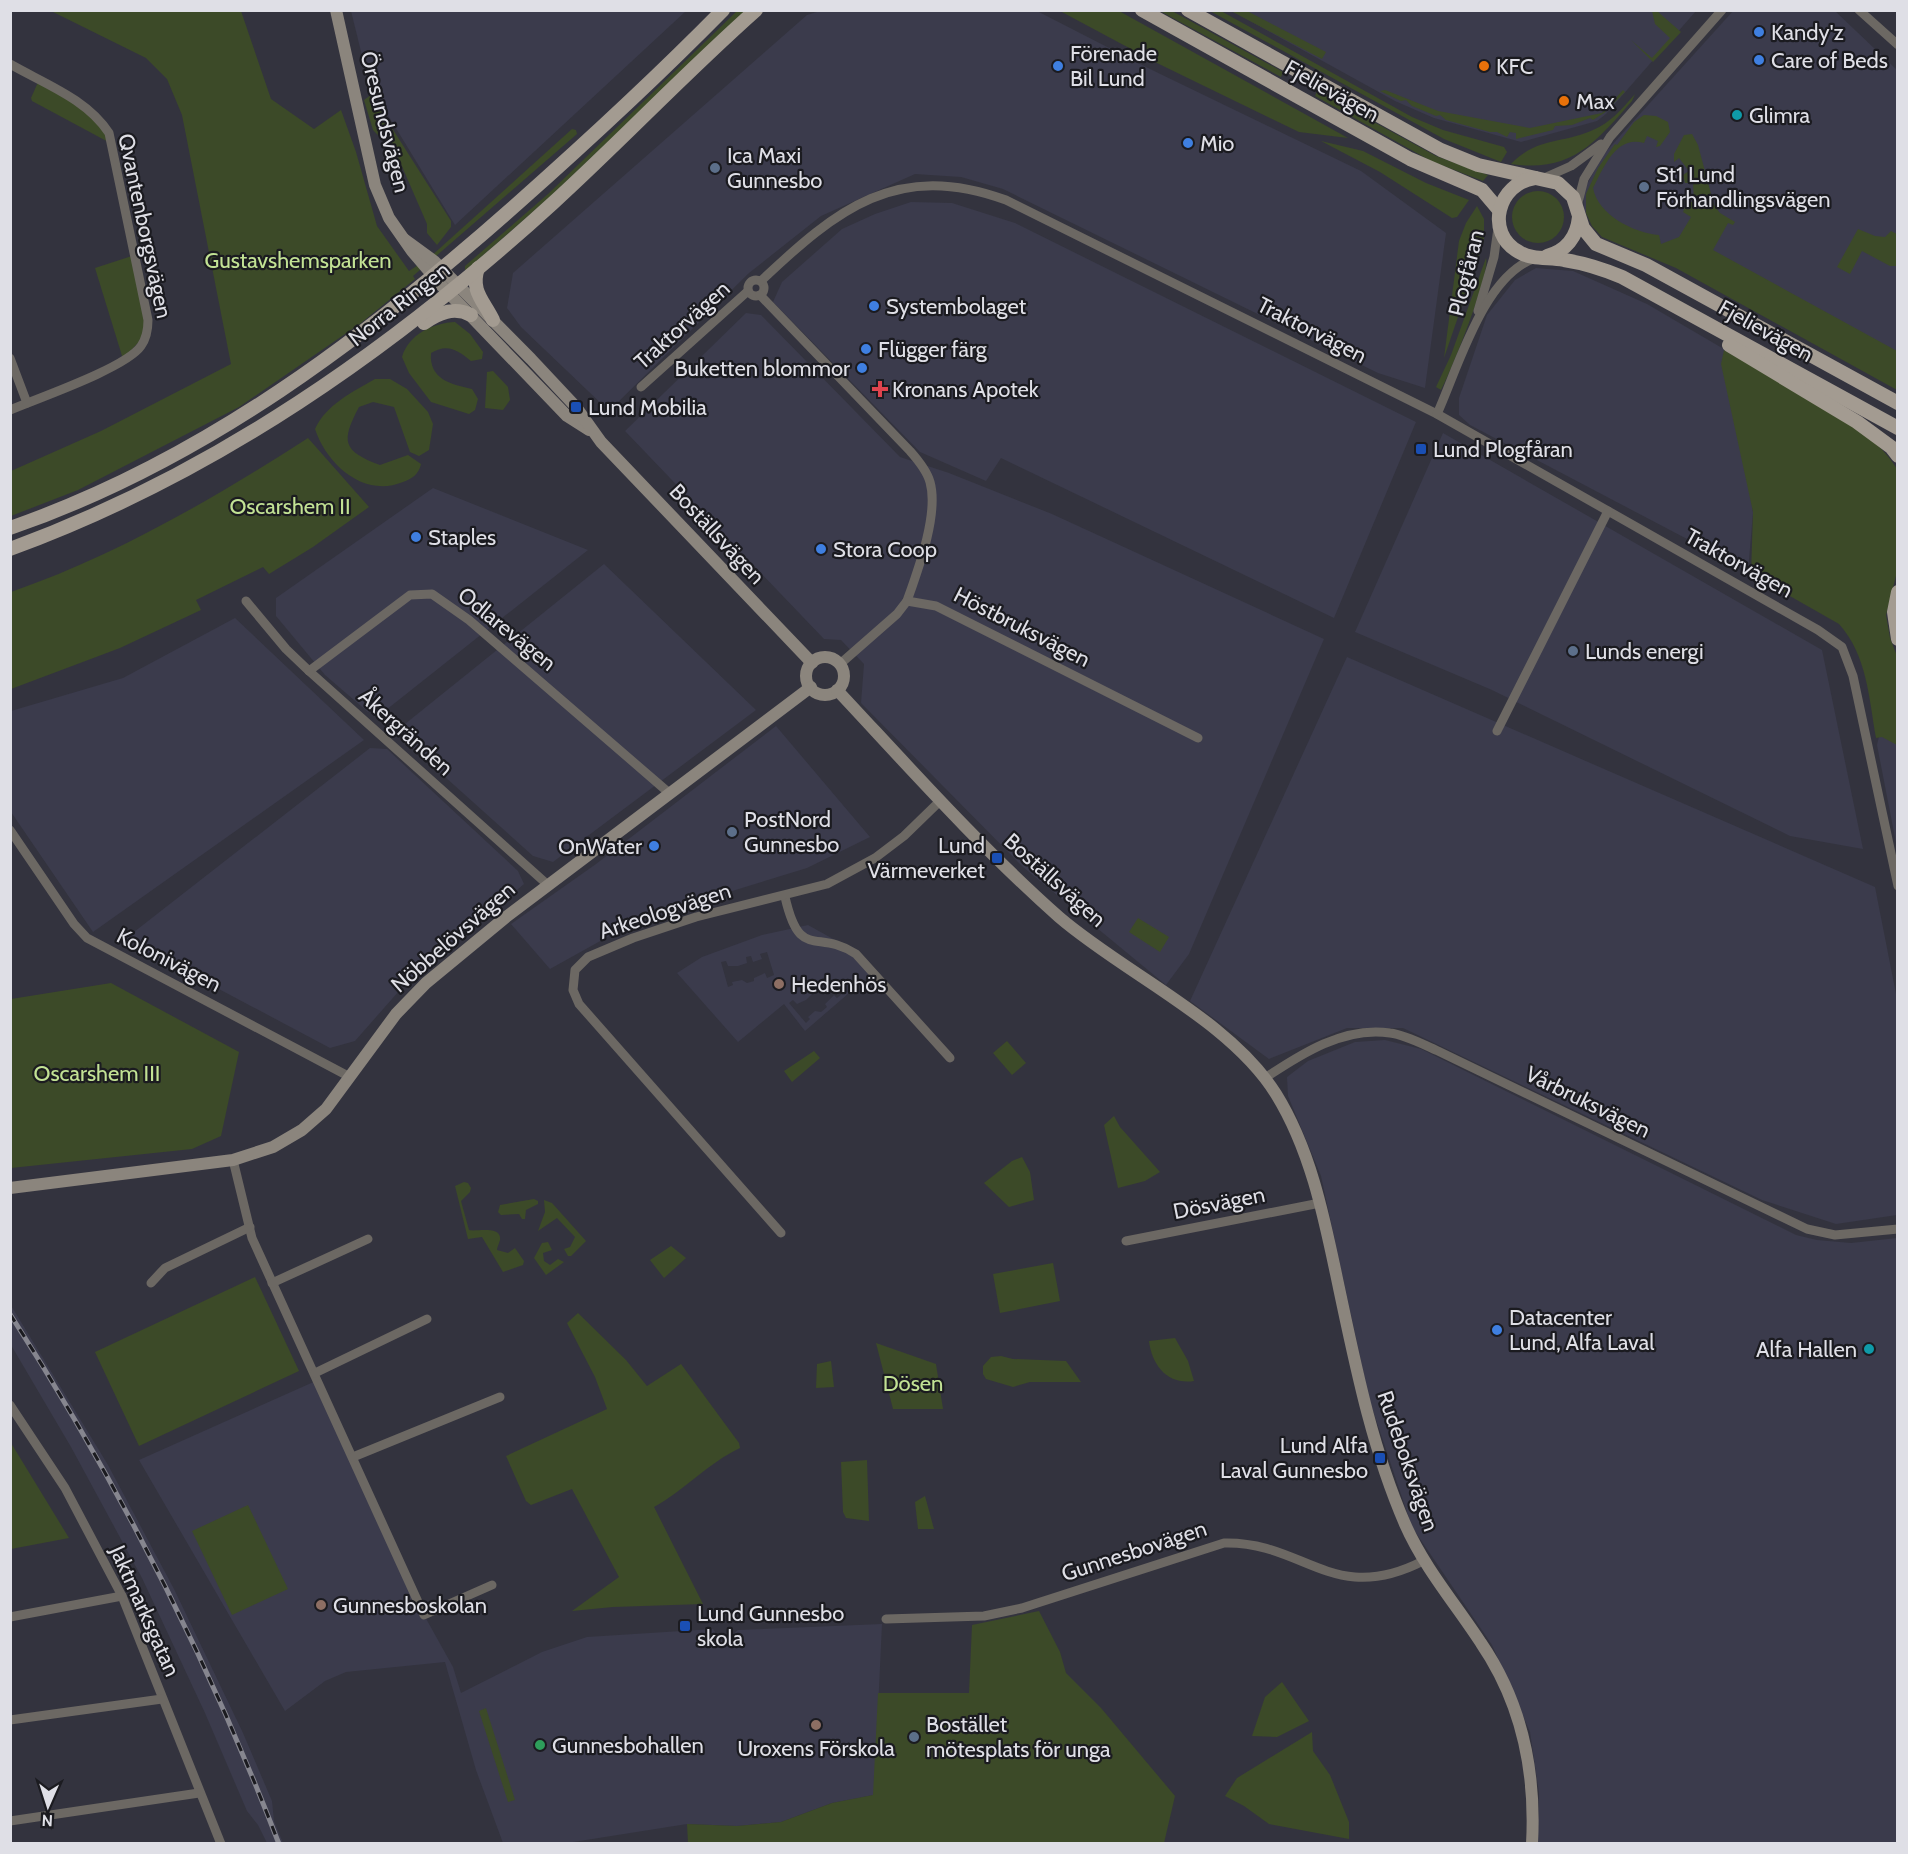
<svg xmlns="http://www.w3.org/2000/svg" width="1908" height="1854" font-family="Cabin,sans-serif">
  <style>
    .built { fill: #3b3b4c; fill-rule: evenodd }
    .green { fill: #3c4a28 }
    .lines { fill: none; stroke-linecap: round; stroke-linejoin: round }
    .street { stroke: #6c6863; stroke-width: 9 }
    .secondary { stroke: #8b857d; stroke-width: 12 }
    .primary { stroke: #a39b91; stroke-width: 14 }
    .rail-casing { stroke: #86868f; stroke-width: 5 }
    .rail { stroke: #1b1b20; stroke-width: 3; stroke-dasharray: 9; stroke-linecap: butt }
    .shop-dot { fill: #3f7fe0; stroke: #1b1b20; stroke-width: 2 }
    .food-dot { fill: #e8710a; stroke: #1b1b20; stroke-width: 2 }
    .culture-dot { fill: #0f9aa8; stroke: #1b1b20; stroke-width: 2 }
    .service-dot { fill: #5c6f8a; stroke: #1b1b20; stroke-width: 2 }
    .health-dot { fill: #e0444e; stroke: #1b1b20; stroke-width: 2 }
    .transit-dot { fill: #1a4fb4; stroke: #1b1b20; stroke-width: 2 }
    .education-dot { fill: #8d6e63; stroke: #1b1b20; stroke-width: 2 }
    .leisure-dot { fill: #2e9e5b; stroke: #1b1b20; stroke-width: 2 }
    .labels { text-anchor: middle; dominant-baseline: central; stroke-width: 4.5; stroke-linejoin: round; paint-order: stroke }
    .poi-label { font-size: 22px; fill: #dfdfe6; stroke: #1b1b20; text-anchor: start }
    .street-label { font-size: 22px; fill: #dfdfe6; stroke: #1b1b20 }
    .park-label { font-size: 22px; fill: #c2e294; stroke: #1b1b20 }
  </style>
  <rect width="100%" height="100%" fill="#33333e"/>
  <g class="built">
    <polygon points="351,11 351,10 686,11 455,225 369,84"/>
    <polygon points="820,11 1037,11 1150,69 1361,171 1446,233 1425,388 1378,373 1003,189 961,177 915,174 821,216 749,273 609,411 521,327 507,308 513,273 807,15"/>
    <polygon points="1232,11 1696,11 1606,114 1597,121 1521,142 1434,118 1395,101"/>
    <polygon points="1733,11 1835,11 1897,70 1897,373 1612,235 1584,211 1583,192 1602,156"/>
    <polygon points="911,202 952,203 1015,223 1416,422 1334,618 1001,458 986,481 920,452 773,302 782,282 842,229 875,214"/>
    <polygon points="1536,268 1573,271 1647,304 1734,355 1753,513 1748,571 1470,425 1459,415 1459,398 1487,315 1515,280"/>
    <polygon points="746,313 761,315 900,457 949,473 1052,514 1324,639 1189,954 1166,985 1023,867 861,703 864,664 841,640 824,639 625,431"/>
    <polygon points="1443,433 1822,650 1863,849 1790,836 1492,690 1355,632"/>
    <polygon points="433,488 588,550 381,714 368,712 325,675 276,616 276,598"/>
    <polygon points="604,564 756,710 553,862 533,856 395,732"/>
    <polygon points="235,618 364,740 93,932 11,812 11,711 123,678"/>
    <polygon points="1347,657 1875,887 1897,999 1897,1215 1836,1224 1762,1200 1403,1028 1347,1028 1269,1059 1190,1001"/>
    <polygon points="1882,724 1897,731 1897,848 1877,745"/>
    <polygon points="776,726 870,837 807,868 638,920 550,969 511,924 596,864"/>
    <polygon points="370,748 387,749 518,871 524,884 406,983 355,1041 330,1048 125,939"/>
    <path d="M808,925l27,15 36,34 -66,57 -21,-27 -46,38 -61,-69 25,-16 60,-22zM767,952l7,23 -7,3 -2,-5 -11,5v3l-7,2 -5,-3 -10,2 1,3 -5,2 -7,-25 5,-1 2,5h10l9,-3 -1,-6 5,-1 2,6 9,-3 -2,-5zM827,975l16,18 -6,5 -3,-3 -9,9 2,3 -6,5 -6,-1 -7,6 2,2 -4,4 -17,-20 4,-3 4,4 9,-4 7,-7 -3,-4 4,-4 4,4 7,-5 -4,-4z"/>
    <polygon points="1385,1040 1421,1049 1796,1235 1817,1240 1851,1243 1897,1238 1897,1843 1538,1843 1539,1793 1530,1732 1492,1645 1412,1527 1369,1399 1321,1176 1288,1096 1287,1077 1308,1061 1355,1042"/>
    <polygon points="10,1304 108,1465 174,1589 243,1733 272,1801 274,1821 283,1843 267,1843 258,1825 247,1811 205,1713 142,1578 71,1447 11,1345"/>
    <polygon points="318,1380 424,1615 453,1667 461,1693 542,1652 587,1637 713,1629 723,1643 738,1630 882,1624 874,1795 832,1803 781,1822 737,1826 687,1824 567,1843 503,1843 476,1770 445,1662 346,1672 325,1681 285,1711 139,1460"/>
  </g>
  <g class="green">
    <polygon points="51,11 241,11 271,99 314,129 341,110 356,152 377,226 409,271 429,258 572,129 576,130 577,134 413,276 415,279 361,323 239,407 78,490 11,516 11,471 101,431 231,364 182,115 167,79 146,58"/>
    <polygon points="737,11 745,11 552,195 465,271 465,266 548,194"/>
    <polygon points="1060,11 1119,11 1348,138 1299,132 1159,64"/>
    <polygon points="1160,11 1172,11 1283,72 1281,77"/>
    <polygon points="1210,11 1221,11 1412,117 1443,130 1504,147 1507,152 1501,162 1444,139"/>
    <polygon points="1231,11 1247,11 1326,52 1322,59"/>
    <polygon points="1652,11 1657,11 1681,32 1653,62 1631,40 1652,58 1670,38 1655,24"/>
    <polygon points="39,80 85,106 112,144 32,101 31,98"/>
    <polygon points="1385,90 1438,111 1530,128 1602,113 1623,90 1625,92 1604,113 1593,120 1590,118 1572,125 1555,126 1553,130 1516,139 1516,133 1510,132 1507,137 1497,132 1490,132 1446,120 1440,115 1436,116 1412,106 1406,100 1401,101 1380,91"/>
    <polygon points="1317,91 1436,156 1488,175 1483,181 1431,161 1315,96"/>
    <path d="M1635,94l-3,7c-37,42 -61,72 -121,63 26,-27 51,-20 82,-34 17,-7 30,-22 42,-36z"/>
    <polygon points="371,95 451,221 451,227 437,245 427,233 427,224 397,155 373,130 364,100"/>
    <path d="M1644,115l12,1 12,6 2,10 -10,14 -4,1 2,-6 -11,-5 -3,7c-28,-8 -40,24 -51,45 5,27 41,45 66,47l2,9 18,-7 12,-20 -8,-5 4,-10h7l-1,-19h-8l-2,-8 6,-4 -10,-13 -5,4v-8l10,-19 8,-1 6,11 16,60 6,8 15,9 -2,3 -5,-2 -15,27 184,101v39l-221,-122 -74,-31 -10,-11 -6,-13v-19l12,-26 17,-24 2,1 17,-23z"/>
    <polygon points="1321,141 1363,151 1426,183 1469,200 1457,217 1452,218 1380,172"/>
    <circle cx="1538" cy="217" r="26"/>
    <polygon points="1477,206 1484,219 1484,241 1444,358 1459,241 1466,223"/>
    <polygon points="1858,229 1875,236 1885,237 1891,231 1897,234 1897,266 1890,266 1862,251 1850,274 1837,267"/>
    <polygon points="135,255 147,333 123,359 95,268"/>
    <path d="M1486,258c5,14 -35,114 -45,132l-5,-3 15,-32z"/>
    <path d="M455,322l15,12 13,18 -1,7 -11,2c-13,-11 -24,-18 -40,-8 -2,26 19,31 41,36l6,10 -3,11 -6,4 -38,-12 -22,-29 -7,-16c7,-23 31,-34 53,-35z"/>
    <path d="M1724,350c50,29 144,70 173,119v103l-11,43 4,23 7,18v89l-15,-8 -6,1c-7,-40 -9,-83 -37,-114l-88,-50 2,-62 -32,-148z"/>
    <polygon points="493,371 508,387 510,400 503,410 485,408 487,372"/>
    <path d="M375,379h15l17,10 21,23 5,12 -4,26 -10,6 -9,-4 -16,-45 -21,-5 -14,5c-18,34 -17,44 21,58l28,-10 13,9c-2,10 -9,15 -18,18 -39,16 -76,-17 -88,-53 11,-24 37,-37 60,-50z"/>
    <path d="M308,438l61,69 -56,40 -44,27 -6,-7 -67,33 5,10 -81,38 -109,41v-97c106,-37 202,-93 297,-154z"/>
    <polygon points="1138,918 1169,937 1160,952 1129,932"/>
    <polygon points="111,983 239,1052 221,1136 192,1149 11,1168 11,999"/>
    <polygon points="1007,1041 1026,1063 1012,1075 993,1053"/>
    <polygon points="814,1051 820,1058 792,1082 784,1071"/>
    <polygon points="1114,1116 1120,1127 1160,1172 1145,1181 1118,1188 1104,1125"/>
    <polygon points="1022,1157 1030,1172 1034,1200 1009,1207 984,1183 1012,1161"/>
    <path d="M464,1182l4,1 3,5 -1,4 -9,9 8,29c7,2 33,-5 31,10 -1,4 -3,7 -3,10l11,3 7,-5 9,13 -1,4 -20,7 -21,-35 -14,2 -13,-53z"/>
    <polygon points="534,1199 538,1201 538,1204 526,1210 525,1219 522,1219 519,1214 501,1215 498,1212 500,1205"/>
    <polygon points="544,1200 552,1203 586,1241 571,1256 568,1256 564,1249 570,1247 575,1237 557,1218 538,1231 545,1212"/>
    <polygon points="548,1242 552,1250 543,1253 544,1261 550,1265 558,1259 564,1262 546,1275 534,1258 542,1243"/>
    <polygon points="671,1246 686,1258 664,1278 650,1260"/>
    <polygon points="1053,1263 1060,1301 1000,1313 993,1274"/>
    <polygon points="255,1277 299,1371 139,1446 95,1352"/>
    <path d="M578,1313l48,47 21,26 34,-22 58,79 1,5c-32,15 -55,42 -86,59l49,97 -90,3 -41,4 47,-34 -47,-88 -41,16 -5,-4 -20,-45 101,-47 -12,-32 -28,-54z"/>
    <path d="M1175,1338l13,23 6,20c-26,4 -42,-15 -45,-40z"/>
    <polygon points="876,1343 936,1364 943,1409 893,1409"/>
    <polygon points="1001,1356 1013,1359 1066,1361 1081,1382 1030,1382 1013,1387 986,1379 983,1374 983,1366 991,1357"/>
    <polygon points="831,1361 834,1387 816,1388 817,1364"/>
    <polygon points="10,1443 11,1443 69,1538 11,1549"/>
    <polygon points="867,1460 869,1521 846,1518 843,1512 841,1462"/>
    <polygon points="925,1496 934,1529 918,1529 915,1502"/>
    <polygon points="248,1505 288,1589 232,1615 192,1531"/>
    <polygon points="1039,1611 1060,1652 1066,1673 1101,1708 1175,1796 1164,1843 688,1843 687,1824 737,1826 781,1822 832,1803 873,1795 878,1693 969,1693 972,1625"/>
    <polygon points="1282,1682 1309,1721 1277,1737 1252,1736 1265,1697"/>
    <polygon points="486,1708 515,1800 508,1802 479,1711"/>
    <polygon points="1312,1732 1313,1751 1330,1775 1349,1822 1349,1839 1269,1824 1244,1806 1225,1796 1237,1778"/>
  </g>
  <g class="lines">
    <g class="street">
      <polyline points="1859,10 1898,45"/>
      <path d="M10,64c35,20 77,35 99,69l39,187c0,9 -2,19 -7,26 -15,22 -103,52 -131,64"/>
      <polyline points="1544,178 1571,166 1601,144"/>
      <polyline points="1577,206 1584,179 1610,137 1722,10"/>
      <circle cx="756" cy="288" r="8"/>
      <path d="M761,281c76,-72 136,-121 245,-81l431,214 381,216 24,17 11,29 45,210"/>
      <path d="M760,295l150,156c8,9 17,20 20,31 9,32 -12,88 -23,119"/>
      <polyline points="1478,311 1494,257 1498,228"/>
      <polyline points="10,358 27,403"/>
      <polyline points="641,387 748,291"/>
      <path d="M1437,414c21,-46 47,-140 99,-156"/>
      <polyline points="246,601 286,649 309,671 548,885"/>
      <polyline points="840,664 897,614 907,601 936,606 1198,738"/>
      <polyline points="309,671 410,595 432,594 469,620 668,792"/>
      <polyline points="1497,731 1608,511"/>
      <polyline points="10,830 74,924 87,938 350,1077"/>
      <path d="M785,897c15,65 31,31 71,57l94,104"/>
      <path d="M1265,1078c36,-24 79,-52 125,-45 16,2 32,11 48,18l369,178 28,6 63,-6"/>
      <polyline points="233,1160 252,1238 424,1615 492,1585"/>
      <polyline points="781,1233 579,1004 573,990 575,970 588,957 633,938 696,917 827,884 875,858 904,836 940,801"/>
      <polyline points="1126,1241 1320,1203"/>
      <polyline points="151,1283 165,1268 250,1227"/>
      <polyline points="272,1283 368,1239"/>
      <polyline points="315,1373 427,1319"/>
      <polyline points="10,1405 65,1488 122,1596 221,1844"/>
      <polyline points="353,1457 500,1397"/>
      <polyline points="10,1617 122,1596"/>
      <path d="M886,1619l98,-3 38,-8 202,-65c80,-2 109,64 199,18"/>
      <polyline points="10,1720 162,1699"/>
      <polyline points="10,1821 199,1793"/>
    </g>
    <g class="secondary">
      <polyline points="336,10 375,185 389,218 412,251 442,286 567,416 589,430"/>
      <polyline points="404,239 434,261 531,359 576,407 601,442 812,663"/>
      <circle cx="825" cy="676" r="19"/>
      <path d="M837,690c72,77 143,157 222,227 66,57 171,103 217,177 36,58 49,128 63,194 17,80 33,160 66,236 20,45 50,79 76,119 41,60 55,129 51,201"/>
      <polyline points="10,1188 233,1160 273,1147 302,1130 326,1109 396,1014 426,983 506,917 811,687"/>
    </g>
    <g class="primary">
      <polyline points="1142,10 1410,159 1482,190 1499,210"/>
      <polyline points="1188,10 1441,150 1478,165 1558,183 1573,197 1583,228 1596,244 1646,265 1898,403"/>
      <path d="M1535,178c-37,5 -51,55 -16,74 13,8 30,5 45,8 20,3 39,9 58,17l276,151"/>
      <path d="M1547,256c19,-5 30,-19 32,-39"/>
      <path d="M478,268c-8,23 6,33 15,52"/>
      <path d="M424,323c14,-10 30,-17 47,-8"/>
      <polyline points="1729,345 1857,422 1891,447 1898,456"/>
      <path d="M10,528c194,-67 357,-191 508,-325 71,-63 139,-126 205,-193"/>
      <path d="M10,549c205,-75 383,-200 543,-346 69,-63 133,-131 203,-193"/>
      <polyline points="1898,592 1894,612 1898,639"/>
    </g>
    <defs>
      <path id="rail" d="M10,1314c107,167 198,345 269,530"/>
    </defs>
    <use href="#rail" class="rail-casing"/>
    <use href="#rail" class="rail"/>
  </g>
  <g class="shop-dot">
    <circle cx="1759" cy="32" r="6"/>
    <circle cx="1759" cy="60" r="6"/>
    <circle cx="1058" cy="66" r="6"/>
    <circle cx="1188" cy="143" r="6"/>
    <circle cx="874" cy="306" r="6"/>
    <circle cx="866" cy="349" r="6"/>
    <circle cx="862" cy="368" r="6"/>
    <circle cx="416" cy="537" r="6"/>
    <circle cx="821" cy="549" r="6"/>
    <circle cx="654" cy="846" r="6"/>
    <circle cx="1497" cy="1330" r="6"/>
  </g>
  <g class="food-dot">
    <circle cx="1484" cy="66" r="6"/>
    <circle cx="1564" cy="101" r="6"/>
  </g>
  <g class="culture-dot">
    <circle cx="1737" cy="115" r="6"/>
    <circle cx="1869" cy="1349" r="6"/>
  </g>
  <g class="service-dot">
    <circle cx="715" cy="168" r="6"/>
    <circle cx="1644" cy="187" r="6"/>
    <circle cx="1573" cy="651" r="6"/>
    <circle cx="732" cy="832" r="6"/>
    <circle cx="914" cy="1737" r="6"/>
  </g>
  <path class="health-dot" d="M877 380h6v6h6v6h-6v6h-6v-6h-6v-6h6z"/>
  <g class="transit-dot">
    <rect x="570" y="401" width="12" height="12" rx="3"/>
    <rect x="1415" y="443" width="12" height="12" rx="3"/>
    <rect x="991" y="852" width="12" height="12" rx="3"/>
    <rect x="1374" y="1452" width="12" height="12" rx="3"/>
    <rect x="679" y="1620" width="12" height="12" rx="3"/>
  </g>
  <g class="education-dot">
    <circle cx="779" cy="984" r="6"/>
    <circle cx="321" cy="1605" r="6"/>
    <circle cx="816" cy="1725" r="6"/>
  </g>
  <circle class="leisure-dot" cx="540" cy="1745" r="6"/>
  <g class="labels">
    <g class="poi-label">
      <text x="1771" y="32">Kandy'z</text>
      <text x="1070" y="53">Förenade<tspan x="1070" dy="25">Bil Lund</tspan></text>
      <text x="1771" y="60">Care of Beds</text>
      <text x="1496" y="66">KFC</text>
      <text x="1576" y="101">Max</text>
      <text x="1749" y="115">Glimra</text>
      <text x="1200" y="143">Mio</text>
      <text x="727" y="155">Ica Maxi<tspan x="727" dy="25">Gunnesbo</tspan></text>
      <text x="1656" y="174">St1 Lund<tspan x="1656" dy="25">Förhandlingsvägen</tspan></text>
      <text x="886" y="306">Systembolaget</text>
      <text x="878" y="349">Flügger färg</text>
      <text x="850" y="368" text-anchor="end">Buketten blommor</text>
      <text x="892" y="389">Kronans Apotek</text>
      <text x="588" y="407">Lund Mobilia</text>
      <text x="1433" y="449">Lund Plogfåran</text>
      <text x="428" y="537">Staples</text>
      <text x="833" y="549">Stora Coop</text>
      <text x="1585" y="651">Lunds energi</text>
      <text x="744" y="819">PostNord<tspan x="744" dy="25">Gunnesbo</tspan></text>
      <text x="985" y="845" text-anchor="end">Lund<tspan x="985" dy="25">Värmeverket</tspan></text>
      <text x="642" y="846" text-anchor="end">OnWater</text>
      <text x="791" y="984">Hedenhös</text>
      <text x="1509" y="1317">Datacenter<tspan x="1509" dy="25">Lund, Alfa Laval</tspan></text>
      <text x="1857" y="1349" text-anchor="end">Alfa Hallen</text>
      <text x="1368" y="1445" text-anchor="end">Lund Alfa<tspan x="1368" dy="25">Laval Gunnesbo</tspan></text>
      <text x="333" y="1605">Gunnesboskolan</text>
      <text x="697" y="1613">Lund Gunnesbo<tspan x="697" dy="25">skola</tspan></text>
      <text x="926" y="1724">Bostället<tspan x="926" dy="25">mötesplats för unga</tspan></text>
      <text x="552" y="1745">Gunnesbohallen</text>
      <text x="816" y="1748" text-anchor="middle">Uroxens Förskola</text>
    </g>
    <g class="street-label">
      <text transform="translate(1332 91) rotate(29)">Fjelievägen</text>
      <text transform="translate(385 122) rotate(76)">Öresundsvägen</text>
      <text transform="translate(145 226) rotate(78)">Qvantenborgsvägen</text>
      <text transform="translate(1466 273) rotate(-76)">Plogfåran</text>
      <text transform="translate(399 304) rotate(-38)">Norra Ringen</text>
      <text transform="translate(682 325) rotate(-42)">Traktorvägen</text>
      <text transform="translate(1312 330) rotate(27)">Traktorvägen</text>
      <text transform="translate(1766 331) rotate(29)">Fjelievägen</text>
      <text transform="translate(717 534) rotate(47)">Boställsvägen</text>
      <text transform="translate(1739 563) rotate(29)">Traktorvägen</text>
      <text transform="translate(1022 627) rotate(27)">Höstbruksvägen</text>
      <text transform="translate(507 629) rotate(39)">Odlarevägen</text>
      <text transform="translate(406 732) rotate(42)">Åkergränden</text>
      <text transform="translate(1055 880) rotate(42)">Boställsvägen</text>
      <text transform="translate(665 911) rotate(-18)">Arkeologvägen</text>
      <text transform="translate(453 937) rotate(-41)">Nöbbelövsvägen</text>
      <text transform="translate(169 960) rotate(27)">Kolonivägen</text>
      <text transform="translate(1588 1102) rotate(26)">Vårbruksvägen</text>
      <text transform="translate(1219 1203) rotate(-11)">Dösvägen</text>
      <text transform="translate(1408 1461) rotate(71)">Rudeboksvägen</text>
      <text transform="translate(1134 1551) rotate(-18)">Gunnesbovägen</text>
      <text transform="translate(145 1611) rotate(66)">Jaktmarksgatan</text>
    </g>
    <g class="park-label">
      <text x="298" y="260">Gustavshemsparken</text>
      <text x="290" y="506">Oscarshem II</text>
      <text x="97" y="1073">Oscarshem III</text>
      <text x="913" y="1383">Dösen</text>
    </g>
  </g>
  <rect width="1908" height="1854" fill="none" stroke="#dfdfe6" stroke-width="24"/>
  <g transform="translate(48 1806) rotate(183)" stroke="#1b1b20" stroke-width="4.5" paint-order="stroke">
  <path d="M0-4.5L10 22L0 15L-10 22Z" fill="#dfdfe6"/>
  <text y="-9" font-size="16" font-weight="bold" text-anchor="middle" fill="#dfdfe6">N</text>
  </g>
</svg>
